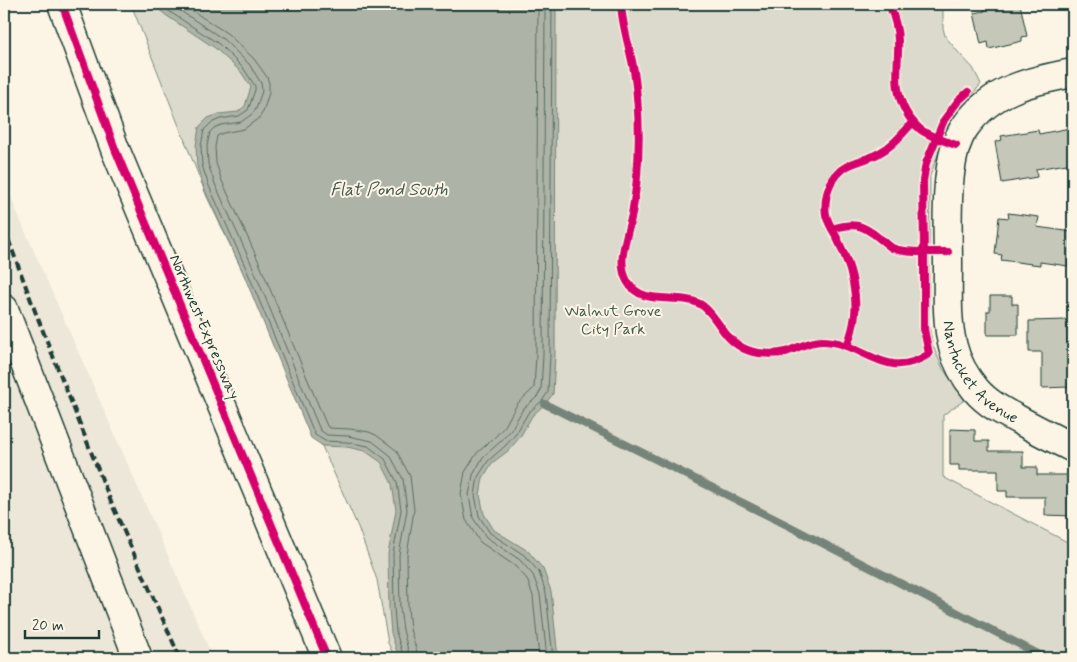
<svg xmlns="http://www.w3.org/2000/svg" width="1077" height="662" font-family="Mynerve,sans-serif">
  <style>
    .built { fill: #ece7d8 }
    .green { fill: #dcdacc; stroke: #7e8c80 }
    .water { fill: #aeb3a7; stroke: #758479 }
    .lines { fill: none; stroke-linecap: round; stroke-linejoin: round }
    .shore { stroke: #586c62; stroke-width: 1 }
    .stream { stroke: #758479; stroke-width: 8 }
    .building { fill: #c5c7b9; stroke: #1f3d34 }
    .minor-casing { stroke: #1f3d34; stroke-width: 31 }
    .major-casing { stroke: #1f3d34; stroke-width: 31 }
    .minor { stroke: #fcf5e5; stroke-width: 28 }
    .major { stroke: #fcf5e5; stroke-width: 28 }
    .rail { stroke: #1f3d34; stroke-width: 4; stroke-dasharray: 8 4; stroke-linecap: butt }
    .cycleway-casing { stroke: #fcf5e5; stroke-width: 11 }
    .cycleway { stroke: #d6006c; stroke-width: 8 }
    .labels { text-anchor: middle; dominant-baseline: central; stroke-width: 4; stroke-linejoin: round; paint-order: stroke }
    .park-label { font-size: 16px; fill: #455c52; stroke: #fcf5e5 }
    .street-label { font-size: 16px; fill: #1f3d34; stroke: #fcf5e5 }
    .water-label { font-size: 18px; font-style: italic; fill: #435a51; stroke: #fcf5e5 }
  </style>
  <rect width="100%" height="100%" fill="#fcf5e5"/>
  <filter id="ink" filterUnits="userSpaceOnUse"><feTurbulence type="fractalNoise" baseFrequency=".02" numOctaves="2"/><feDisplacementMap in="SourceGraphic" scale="10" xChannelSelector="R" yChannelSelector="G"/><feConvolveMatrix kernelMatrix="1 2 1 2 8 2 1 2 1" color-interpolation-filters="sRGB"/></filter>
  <g filter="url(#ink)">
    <polygon class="built" points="4,179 15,208 213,658 4,658"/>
    <polygon class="green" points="131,4 943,4 943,28 945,36 958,52 973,68 981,84 962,108 950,128 944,139 930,176 929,325 933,346 943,369 966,399 943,415 943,477 1073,545 1073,658 395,658 388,643 377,580 358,527 264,316 207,197"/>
    <polygon class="water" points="152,4 556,4 555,355 553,394 545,404 532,416 520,437 508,451 492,463 483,478 480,495 484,514 494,530 528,551 543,569 551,591 558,658 399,658 391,633 389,608 388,554 396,510 392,484 381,462 365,451 347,447 323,446 311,438 241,268 204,188 197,166 196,146 199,127 208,118 219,114 238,112 245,106 251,87 241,72 215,48 167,16"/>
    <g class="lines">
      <g class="shore">
        <polyline points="160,4 170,12 219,44 244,69 255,86 255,90 248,110 239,116 220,119 211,123 204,130 201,146 202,165 209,186 245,266 315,435 325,441 347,442 368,446 385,459 397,482 401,510 393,554 394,608 396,632 404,658"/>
        <polyline points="170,4 223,39 249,64 261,83 262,91 256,109 252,114 241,122 221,125 214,128 210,132 207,146 208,164 215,184 251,263 320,430 327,435 348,436 372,441 390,455 403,479 407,510 399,555 400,608 403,630 410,658"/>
        <polyline points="182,4 228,34 254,59 267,77 269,83 269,93 263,112 259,118 244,129 223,133 217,136 215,147 216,163 222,181 258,260 327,426 330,428 350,429 369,432 376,435 396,450 410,476 414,510 407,555 408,607 410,629 417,652 418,658"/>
        <polyline points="538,4 536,355 534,388 517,404 505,426 495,437 477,453 465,472 461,494 466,520 480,542 515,566 527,579 533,596 539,658"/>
        <polyline points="545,4 543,355 541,390 537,397 523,409 511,430 500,442 483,457 473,475 469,495 473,518 486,537 520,560 533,575 540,594 547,658"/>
        <polyline points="552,4 550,355 548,392 542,401 528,413 516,434 504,447 488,461 478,477 475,495 479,516 490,533 524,555 539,572 546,593 553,658"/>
      </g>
      <polyline class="stream" points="545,404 787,525 1046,658"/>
    </g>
    <g class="building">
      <polygon points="983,4 1020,4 1027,36 1022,37 1022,41 989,49 988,42 981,44 974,13 985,11"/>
      <polygon points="1070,128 1073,144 1073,163 1036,169 1037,177 1002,183 995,142 1002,140 1001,136 1038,130 1039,134"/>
      <polygon points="1008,213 1039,217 1037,227 1073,232 1073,260 1069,260 1068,266 1040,262 1040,265 1001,260 1002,255 995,254 999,217 1009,218"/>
      <polygon points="990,296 1012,296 1012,304 1018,304 1018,335 987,335 987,311 990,311"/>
      <polygon points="1067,320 1069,387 1042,388 1042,352 1029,352 1029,321"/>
      <polygon points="950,429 975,430 975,441 989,441 989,451 1023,451 1023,467 1037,467 1037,475 1070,475 1070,491 1073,491 1073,516 1045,515 1045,497 1007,497 1007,491 998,491 998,470 959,470 959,465 950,465"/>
    </g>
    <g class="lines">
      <defs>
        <g id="minor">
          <path id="s1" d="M1073,73c-43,8 -81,16 -108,54 -22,31 -17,100 -17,137 0,28 -2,57 5,83 4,16 13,31 23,43 12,14 28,22 43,30 18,10 36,19 54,28"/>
          <polyline points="4,309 138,658"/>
        </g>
        <polyline id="major" points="62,4 115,149 327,658"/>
      </defs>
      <use href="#minor" class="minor-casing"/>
      <use href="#major" class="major-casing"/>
      <use href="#minor" class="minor"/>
      <use href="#major" class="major"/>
      <polyline class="rail" points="4,228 35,311 111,502 180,658"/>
      <defs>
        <g id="cycleway">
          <polyline points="62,4 115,149 327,658"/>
          <path d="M621,4c1,22 9,44 13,67 5,34 6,71 3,106 -1,12 -3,25 -5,37 -4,20 -16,47 -5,67 15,27 50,11 73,23 9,5 14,14 20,22 9,14 22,25 39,27 8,1 19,1 27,-1 12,-4 23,-11 36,-11 42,0 62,42 107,13l-5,-25v-77h24"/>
          <path d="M889,4c5,12 9,23 9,37 1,26 -6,46 8,71 4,7 9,13 15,18 10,7 24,11 35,15"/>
          <path d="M832,229c21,-7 30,-5 47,9 4,3 9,7 13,10 10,4 21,4 32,4l-1,-71 3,-18 18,-43 14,-19 10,-9"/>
          <path d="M847,346c8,-21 11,-40 6,-63 -3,-17 -10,-32 -17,-47 -4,-7 -8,-13 -10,-21 -2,-13 1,-29 10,-40 12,-14 28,-13 43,-22 14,-7 24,-20 34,-31"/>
        </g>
      </defs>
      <use href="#cycleway" class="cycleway-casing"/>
      <use href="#cycleway" class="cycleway"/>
    </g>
  </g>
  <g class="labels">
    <g class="park-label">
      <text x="613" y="311">Walnut Grove<tspan x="613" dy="18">City Park</tspan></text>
    </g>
    <g class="street-label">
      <text transform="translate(204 327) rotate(67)">Northwest Expressway</text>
      <text stroke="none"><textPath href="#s1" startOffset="384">Nantucket Avenue</textPath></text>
    </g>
    <g class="water-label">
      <text x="389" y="190">Flat Pond South</text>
    </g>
  </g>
  <rect width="1077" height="662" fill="none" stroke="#fcf5e5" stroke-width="20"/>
  <rect x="10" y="10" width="1057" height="642" fill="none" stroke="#1f3d34" stroke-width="2" filter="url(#ink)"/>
  <path d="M25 630v8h74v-8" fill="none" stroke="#1f3d34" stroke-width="2.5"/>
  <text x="32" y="630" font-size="15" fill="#1f3d34" stroke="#fcf5e5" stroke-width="4" paint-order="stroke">20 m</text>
</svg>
